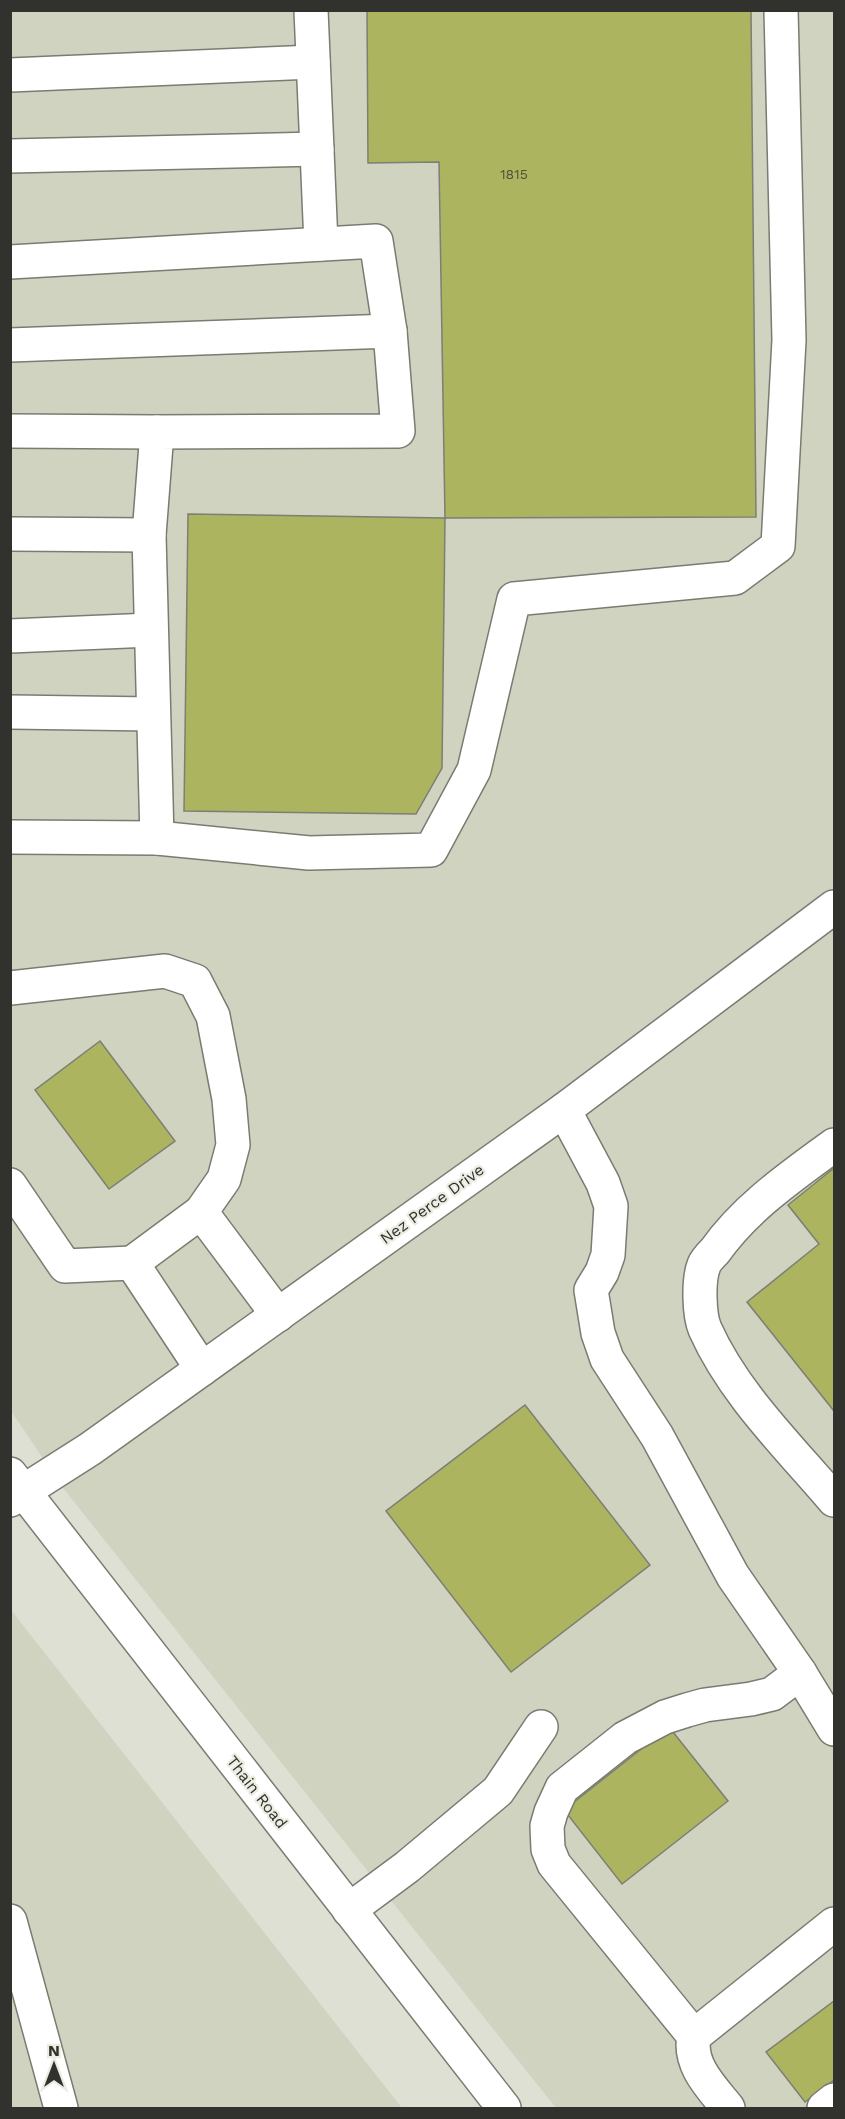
<svg xmlns="http://www.w3.org/2000/svg" width="845" height="2119" font-family="'Work Sans',sans-serif">
  <style>
    .built { fill: #d1d3c1 }
    .building { fill: #adb460; stroke: #7d7e74; stroke-width: 1.5 }
    .lines { fill: none; stroke-linecap: round; stroke-linejoin: round }
    .minor-casing { stroke: #7a7b71; stroke-width: 36 }
    .major-casing { stroke: #7a7b71; stroke-width: 36 }
    .minor { stroke: #fff; stroke-width: 33 }
    .major { stroke: #fff; stroke-width: 33 }
    .labels { text-anchor: middle; dominant-baseline: central; stroke-width: 4.5; stroke-linejoin: round; paint-order: stroke }
    .number-label { font-size: 14px; fill: #50523a }
    .street-label { font-size: 16px; fill: #31312d; stroke: #ebede2 }
  </style>
  <rect width="100%" height="100%" fill="#dee0d4"/>
  <g class="built">
    <polygon points="10,11 834,11 834,2108 556,2108 63,1488 11,1411"/>
    <polygon points="11,1610 402,2108 11,2108"/>
  </g>
  <g class="building">
    <polygon points="367,10 751,10 756,517 445,518 439,162 368,163"/>
    <polygon points="188,514 445,518 442,768 416,814 184,811"/>
    <polygon points="100,1041 175,1141 109,1189 35,1090"/>
    <polygon points="834,1168 834,1411 747,1302 819,1244 788,1205"/>
    <polygon points="525,1405 650,1565 511,1672 386,1511"/>
    <polygon points="669,1727 728,1801 622,1884 564,1810"/>
    <polygon points="834,2001 834,2080 805,2102 766,2052"/>
  </g>
  <g class="lines">
    <defs>
      <g id="minor">
        <polyline points="311,10 321,244"/>
        <polyline points="10,75 313,62"/>
        <polyline points="10,156 317,149"/>
        <polyline points="10,262 376,241 390,331"/>
        <polyline points="10,345 390,331 398,431 157,432 149,535 157,838 10,837"/>
        <polyline points="10,431 157,432"/>
        <polyline points="10,534 149,535"/>
        <polyline points="10,636 151,630"/>
        <polyline points="10,712 153,714"/>
        <polyline points="157,838 309,853 431,850 474,770 514,599 735,578 778,546 789,340 781,10"/>
        <polyline points="10,988 165,971 195,981 213,1016 229,1099 233,1145 224,1179 201,1212"/>
        <polyline points="564,1110 603,1183 611,1206 608,1255 602,1272 591,1290 598,1333 607,1359 657,1436 733,1576 800,1673 834,1729"/>
        <path d="M834,1145c-42,31 -88,62 -119,106 -4,4 -9,9 -11,14 -6,15 -5,50 1,64 29,65 84,118 129,171"/>
        <polyline points="10,1185 65,1266 132,1263"/>
        <polyline points="202,1369 132,1263 201,1212 278,1315"/>
        <polyline points="10,1500 90,1449 564,1110 834,907"/>
        <polyline points="349,1910 407,1867 498,1791 541,1727"/>
        <polyline points="10,1921 61,2108"/>
        <polyline points="694,2036 834,1924"/>
        <path d="M728,2108c-16,-20 -40,-43 -34,-72l-140,-172 -6,-15 -1,-23 4,-14 11,-24 63,-50 40,-21 22,-7 18,-5 46,-6 21,-5 28,-21"/>
        <polyline points="824,2108 834,2100"/>
      </g>
      <polyline id="major" points="10,1474 504,2108"/>
    </defs>
    <use href="#minor" class="minor-casing"/>
    <use href="#major" class="major-casing"/>
    <use href="#minor" class="minor"/>
    <use href="#major" class="major"/>
  </g>
  <g class="labels">
    <g class="number-label">
      <text x="514" y="174">1815</text>
    </g>
    <g class="street-label">
      <text transform="translate(432 1204) rotate(-36)">Nez Perce Drive</text>
      <text transform="translate(257 1792) rotate(52)">Thain Road</text>
    </g>
  </g>
  <rect width="845" height="2119" fill="none" stroke="#31312d" stroke-width="24"/>
  <g transform="translate(54 2065)" stroke="#ebede2" stroke-width="4.5" paint-order="stroke">
  <path d="M0-4.5L10 22L0 15L-10 22Z" fill="#31312d"/>
  <text y="-9" font-size="16" font-weight="bold" text-anchor="middle" fill="#31312d">N</text>
  </g>
</svg>
